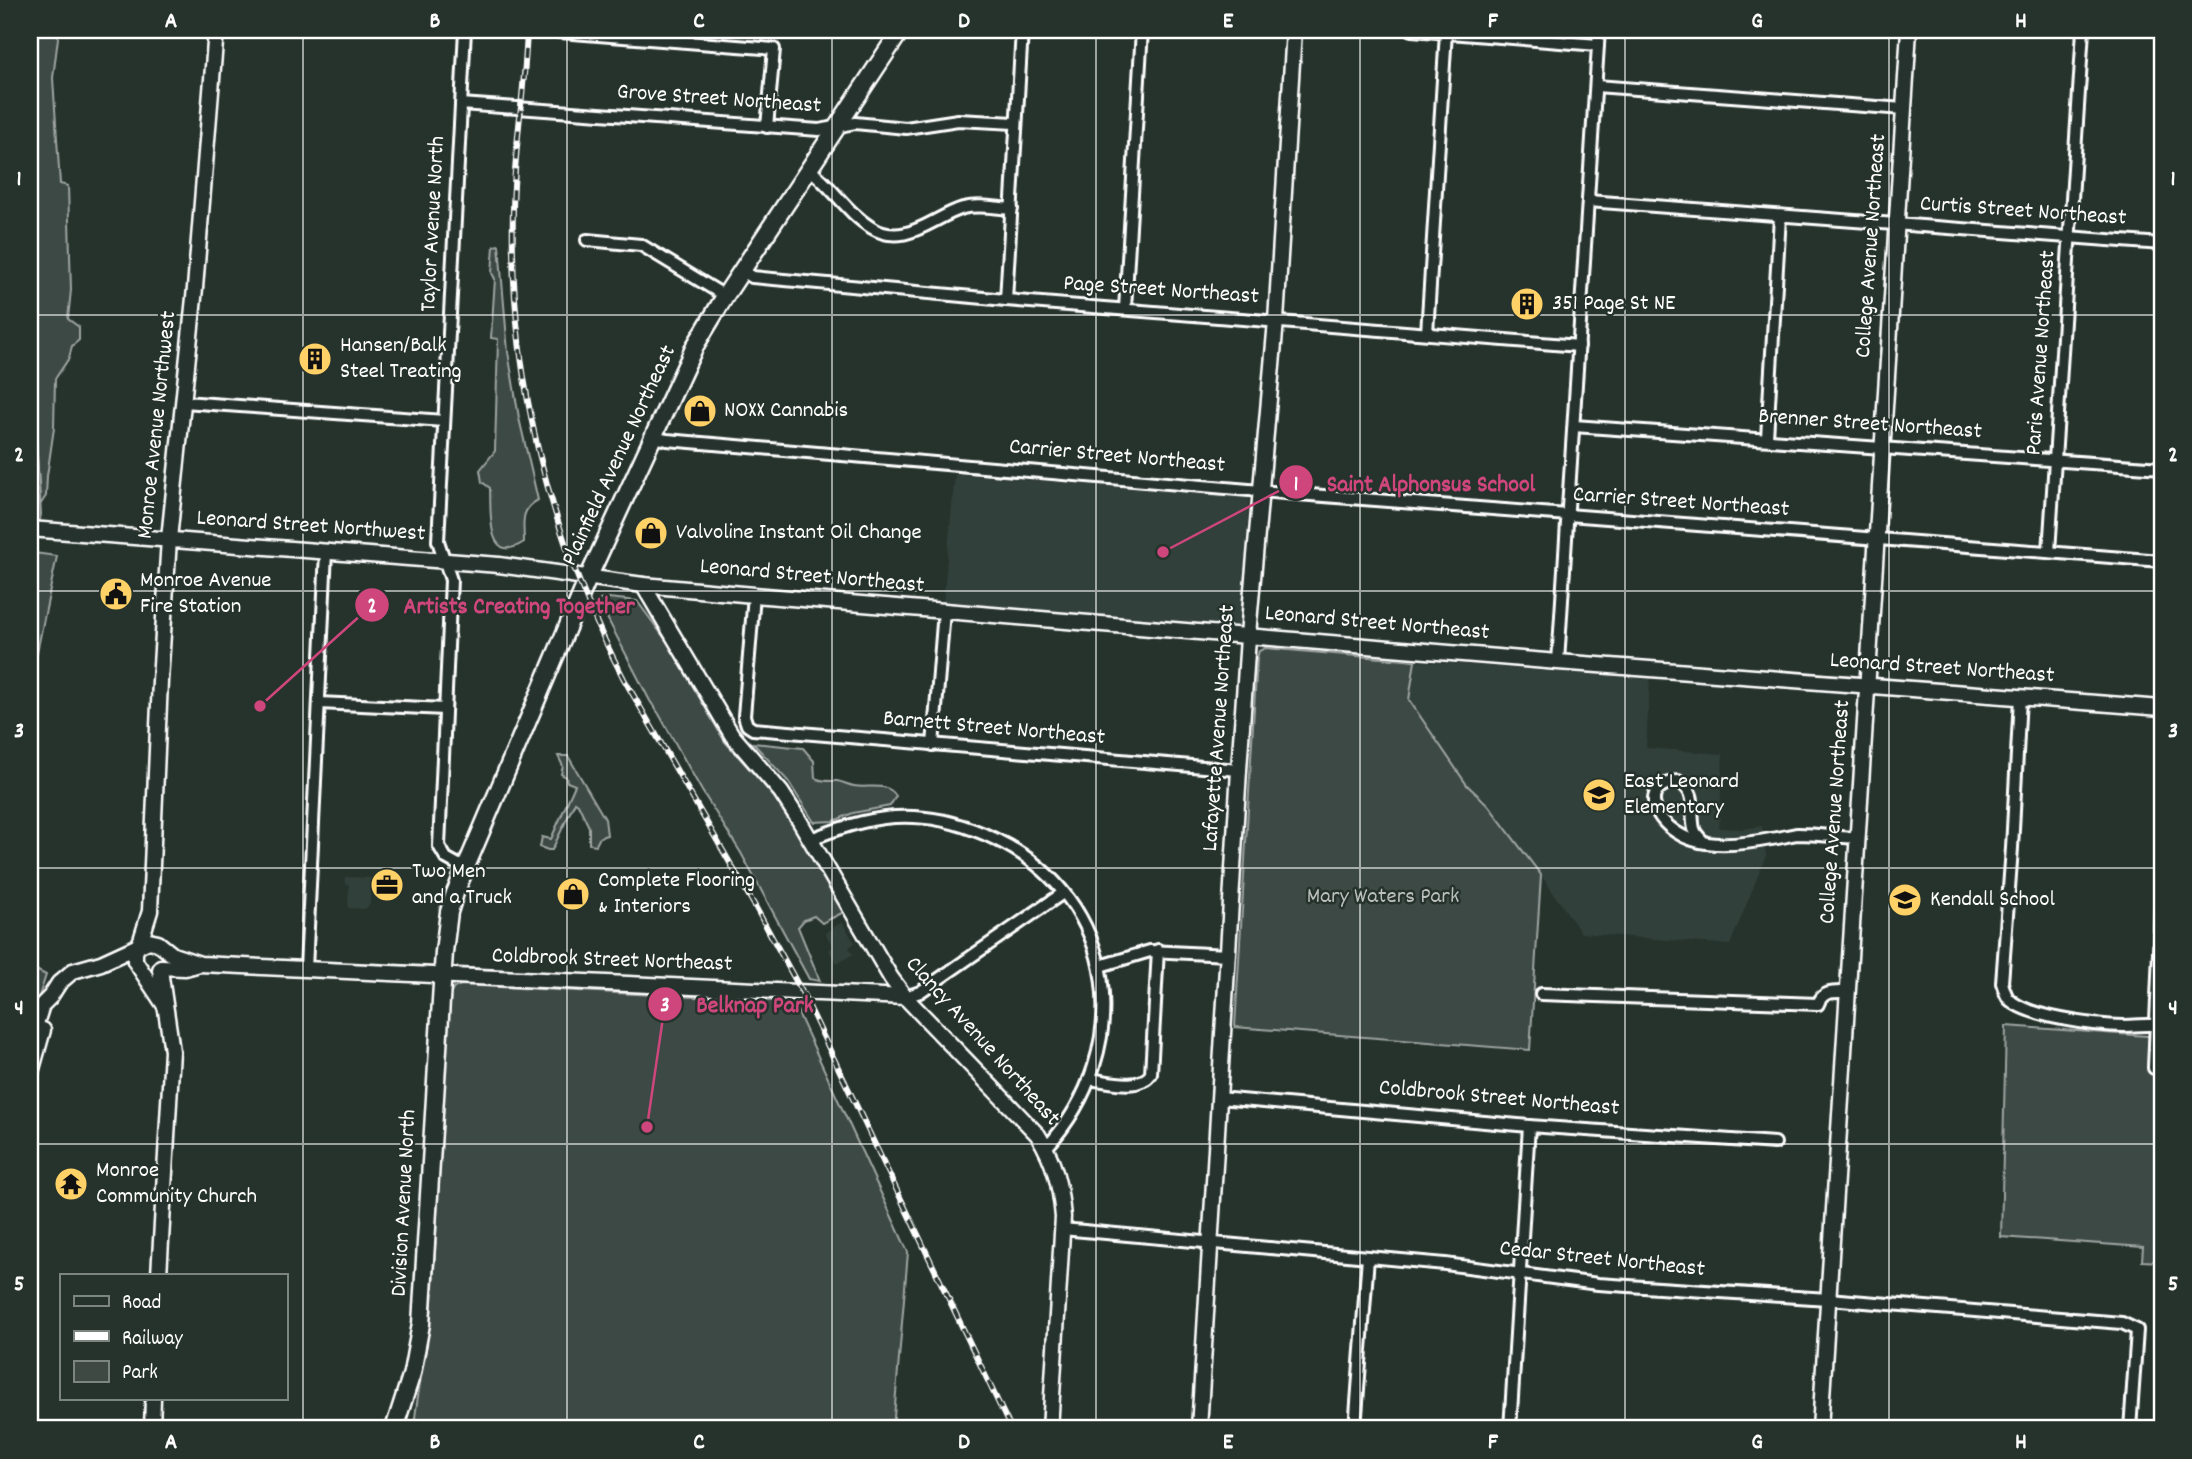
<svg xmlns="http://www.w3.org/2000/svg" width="2192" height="1459" font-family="Dekko,sans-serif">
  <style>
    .built { fill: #333f3a }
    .green { fill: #3e4944; stroke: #9ea4a2; stroke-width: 2 }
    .water { fill: #67706c; stroke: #a4a9a7; stroke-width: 2 }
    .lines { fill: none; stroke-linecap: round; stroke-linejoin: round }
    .street-casing { stroke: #fff; stroke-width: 16 }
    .secondary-casing { stroke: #fff; stroke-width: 19 }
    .primary-casing { stroke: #fff; stroke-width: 21 }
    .street { stroke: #26332d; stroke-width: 10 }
    .secondary { stroke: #26332d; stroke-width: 14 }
    .primary { stroke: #26332d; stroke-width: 16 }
    .rail-casing { stroke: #fff; stroke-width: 6 }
    .rail { stroke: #26332d; stroke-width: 3.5; stroke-dasharray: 10; stroke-linecap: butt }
    .grid { fill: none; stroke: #fff; stroke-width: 2; stroke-opacity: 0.55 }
    .labels { text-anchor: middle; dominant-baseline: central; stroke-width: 5; stroke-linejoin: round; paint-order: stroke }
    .street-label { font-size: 23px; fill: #fff; stroke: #26332d }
    .poi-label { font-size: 23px; fill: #fff; stroke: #26332d; text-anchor: start }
    .park-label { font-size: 23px; fill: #bbbfbe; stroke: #26332d }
    .leader { fill: none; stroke: #ce467c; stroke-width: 2.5 }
    .callout-dot { fill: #ce467c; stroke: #26332d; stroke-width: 2.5 }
    .mark-label { font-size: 21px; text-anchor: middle; font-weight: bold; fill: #fff }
    .callout-label { font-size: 24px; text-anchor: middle; font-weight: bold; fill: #ce467c; stroke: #26332d; stroke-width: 5; stroke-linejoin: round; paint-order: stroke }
    .neatline { fill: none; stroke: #fff; stroke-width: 2.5 }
    .grid-label { font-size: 23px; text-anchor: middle; font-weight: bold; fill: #fff }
  </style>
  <rect width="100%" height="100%" fill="#26332d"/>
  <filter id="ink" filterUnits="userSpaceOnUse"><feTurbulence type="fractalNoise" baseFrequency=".0143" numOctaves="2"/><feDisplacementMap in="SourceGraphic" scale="14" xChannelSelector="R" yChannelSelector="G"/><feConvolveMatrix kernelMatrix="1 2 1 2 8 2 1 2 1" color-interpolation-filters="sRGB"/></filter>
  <g filter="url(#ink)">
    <g class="built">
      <polygon points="955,474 1249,498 1241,626 943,603"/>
      <polygon points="1415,661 1650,679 1646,748 1723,754 1719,828 1741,829 1762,826 1766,856 1730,945 1581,933 1541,875 1488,805 1467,785 1409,700"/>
      <polygon points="345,877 371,878 370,904 365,909 348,908 349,885 345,884"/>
      <polygon points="842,922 855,943 849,947 853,954 837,964 829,950 833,947 825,933"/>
    </g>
    <g class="green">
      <polygon points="33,30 59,30 53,78 60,184 68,186 71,290 68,319 79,327 79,340 72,346 69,358 55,379 54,428 47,476 46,496 40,505 35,425 30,420 30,96"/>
      <path d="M499,245l9,107 11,66 19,82c-19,10 -14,24 -14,42 -38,25 -33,-31 -34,-54l-8,-6 -2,-12 15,-19 3,-112 -7,-1 4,-59 -3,-6 2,-27z"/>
      <polygon points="34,553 57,556 30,686 30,575"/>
      <polygon points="608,598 637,601 668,643 725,742 774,796 788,816 844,912 822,923 814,916 804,920 798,927 820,981 809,979 741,853 702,791 659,714 650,701 600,604 596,603 600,600"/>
      <polygon points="1265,648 1415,661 1409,700 1467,785 1488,805 1541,875 1530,1050 1235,1027 1257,658 1259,651"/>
      <path d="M753,743l50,5 11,13 1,17c8,4 14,3 22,3 6,1 11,4 17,5 14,3 33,-5 42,10l-6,10 -37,7 -19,8 -20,1 -26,-41z"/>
      <polygon points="558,756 568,756 605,819 607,835 600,837 596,845 589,844 589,827 578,804 575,802 552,850 548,850 540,847 542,837 551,839 575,785 567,782 566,777 561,774 563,766"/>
      <polygon points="36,970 46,975 30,1024 30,992"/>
      <path d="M461,985l332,17 115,250 -15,177h-479c3,-42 15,-83 18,-126 7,-103 9,-206 18,-308l4,-7z"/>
      <polygon points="2006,1026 2161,1037 2157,1123 2162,1124 2162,1262 2142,1261 2143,1247 2001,1237"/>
    </g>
    <polygon class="water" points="30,420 35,425 41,514 30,575"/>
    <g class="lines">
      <defs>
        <g id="street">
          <polyline points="1412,30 1598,45"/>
          <polyline points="560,32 774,49 767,127"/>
          <polyline points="1596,86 1904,109"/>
          <polyline points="461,104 819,130 855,123 906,128 958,120 1015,123"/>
          <path d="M809,169c23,17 38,44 63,59 33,20 61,-11 91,-20 16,-4 33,0 49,1"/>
          <polyline points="1588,201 2162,244"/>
          <polyline points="587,240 641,245 725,296"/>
          <polyline points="741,270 752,277 1006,300 1579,346"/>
          <polyline points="1006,300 1022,30"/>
          <polyline points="1125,309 1142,30"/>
          <polyline points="1427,333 1446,32"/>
          <polyline points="184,402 444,421"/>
          <polyline points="1574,426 2162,468"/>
          <polyline points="654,437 667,440 1272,492 2162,561"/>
          <polyline points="1767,438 1780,216"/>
          <polyline points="2049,552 2083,30"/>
          <polyline points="754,595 744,716 747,725 753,729 1239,770"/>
          <polyline points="1558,662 1599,30"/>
          <path d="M2020,697l-8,151 -10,135c2,5 3,11 6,15 16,19 91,28 116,28 13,0 25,-2 38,-1"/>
          <polyline points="319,703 445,709"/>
          <polyline points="933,745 944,611"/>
          <path d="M811,839c33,-13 66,-24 103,-22 28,1 56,10 81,22 126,60 141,211 51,309"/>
          <path d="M1705,843c-4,-4 -9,-8 -11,-14 -5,-20 6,-35 -16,-48 -38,5 -25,36 -2,51 9,6 21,10 31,11 20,3 43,0 64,-4 9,-1 18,-4 27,-5 19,0 39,3 59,4"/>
          <polyline points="464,868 446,858 439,846 451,580 438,541 465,30"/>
          <polyline points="1100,966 1150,951 1228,955"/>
          <polyline points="306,969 326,552"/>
          <path d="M1541,994l277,10c5,-14 17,-12 29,-12"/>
          <polyline points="905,997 920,992 1063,893"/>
          <polyline points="2154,1068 2162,883"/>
          <path d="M1089,1079c19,2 50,12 62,-5l7,-124"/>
          <polyline points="1219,1098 1529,1126 1775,1143"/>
          <polyline points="1062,1229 1445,1264 1598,1284 1828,1299 2122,1323 2137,1330 2130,1429"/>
          <polyline points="1355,1429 1368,1257"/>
          <polyline points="1510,1429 1529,1126"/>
        </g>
        <g id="secondary">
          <polyline points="30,529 499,565 643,585 754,595 1558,662 2162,708"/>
          <path d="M643,585l89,150 49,57 18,28 92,158 14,19 133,138c17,28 22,50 25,82l-13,212"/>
          <polyline points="165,1006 135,961 135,952 141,940 150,911 160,681 169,539 195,288 216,30"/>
          <polyline points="30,1042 42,1005 50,997 59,983 73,971 101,963 149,941 158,943 173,955 200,964 905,997"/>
          <polyline points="30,1076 43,1030"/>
          <polyline points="159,1275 172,1051 160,970 161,967 185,968 196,965"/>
          <polyline points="152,1429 153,1398"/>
          <polyline points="1199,1429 1239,770 1249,623 1276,321 1294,30"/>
          <polyline points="1820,1429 1909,30"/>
        </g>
        <polyline id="primary" points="394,1429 412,1373 421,1324 444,952 449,912 455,893 589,576 695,346 725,296 901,30"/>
      </defs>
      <use href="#street" class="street-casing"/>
      <use href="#secondary" class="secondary-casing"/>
      <use href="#primary" class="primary-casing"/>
      <use href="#street" class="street"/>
      <use href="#secondary" class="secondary"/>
      <use href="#primary" class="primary"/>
      <defs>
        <path id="rail" d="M527,30c-2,60 -13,119 -14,180 -4,163 35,324 111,469l132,229 46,84 209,437"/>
      </defs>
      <use href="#rail" class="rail-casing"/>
      <use href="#rail" class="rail"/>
    </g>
  </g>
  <path class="grid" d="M303,30v1399M567,30v1399M832,30v1399M1096,30v1399M1360,30v1399M1625,30v1399M1889,30v1399M30,315h2132M30,591h2132M30,868h2132M30,1144h2132"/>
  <defs>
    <symbol id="building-disc" viewBox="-11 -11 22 22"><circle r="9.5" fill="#ffd166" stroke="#26332d"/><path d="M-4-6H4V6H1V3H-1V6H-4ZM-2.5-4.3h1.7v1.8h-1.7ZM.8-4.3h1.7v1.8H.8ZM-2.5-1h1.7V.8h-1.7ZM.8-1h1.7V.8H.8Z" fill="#111"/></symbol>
    <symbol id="shop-disc" viewBox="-11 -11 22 22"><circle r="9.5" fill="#ffd166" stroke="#26332d"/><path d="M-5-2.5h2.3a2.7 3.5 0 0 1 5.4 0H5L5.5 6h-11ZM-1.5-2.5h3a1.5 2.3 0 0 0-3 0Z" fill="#111"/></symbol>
    <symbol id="civic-disc" viewBox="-11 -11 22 22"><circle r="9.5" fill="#ffd166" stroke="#26332d"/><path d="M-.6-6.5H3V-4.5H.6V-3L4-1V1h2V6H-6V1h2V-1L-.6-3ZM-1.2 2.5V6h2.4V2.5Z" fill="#111"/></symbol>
    <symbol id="school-disc" viewBox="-11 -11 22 22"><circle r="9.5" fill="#ffd166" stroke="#26332d"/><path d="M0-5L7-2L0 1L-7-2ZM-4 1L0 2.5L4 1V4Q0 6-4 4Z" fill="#111"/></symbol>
    <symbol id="office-disc" viewBox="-11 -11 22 22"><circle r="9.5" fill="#ffd166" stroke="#26332d"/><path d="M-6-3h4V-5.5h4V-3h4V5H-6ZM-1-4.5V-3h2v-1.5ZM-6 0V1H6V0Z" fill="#111"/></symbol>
    <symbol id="temple-disc" viewBox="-11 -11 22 22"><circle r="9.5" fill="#ffd166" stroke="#26332d"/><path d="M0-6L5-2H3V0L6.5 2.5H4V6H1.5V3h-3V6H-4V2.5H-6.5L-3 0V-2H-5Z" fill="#111"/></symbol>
  </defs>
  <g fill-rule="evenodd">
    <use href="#building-disc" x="1508" y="285" width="38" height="38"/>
    <use href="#building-disc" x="296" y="340" width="38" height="38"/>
    <use href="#shop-disc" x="681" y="392" width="38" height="38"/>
    <use href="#shop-disc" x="632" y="514" width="38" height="38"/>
    <use href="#civic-disc" x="97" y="575" width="38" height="38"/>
    <use href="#school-disc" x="1580" y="776" width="38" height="38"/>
    <use href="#office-disc" x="368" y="866" width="38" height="38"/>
    <use href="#shop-disc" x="554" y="875" width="38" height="38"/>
    <use href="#school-disc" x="1886" y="881" width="38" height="38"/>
    <use href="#temple-disc" x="52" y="1165" width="38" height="38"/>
  </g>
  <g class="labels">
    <g class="street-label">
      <text transform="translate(719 100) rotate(4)">Grove Street Northeast</text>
      <text transform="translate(2023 212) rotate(4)">Curtis Street Northeast</text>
      <text transform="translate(434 224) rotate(-87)">Taylor Avenue North</text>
      <text transform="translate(1872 246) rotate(-86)">College Avenue Northeast</text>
      <text transform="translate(1161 291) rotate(4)">Page Street Northeast</text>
      <text transform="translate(2042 353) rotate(-86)">Paris Avenue Northeast</text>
      <text transform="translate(158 425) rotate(-84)">Monroe Avenue Northwest</text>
      <text transform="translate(1870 425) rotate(4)">Brenner Street Northeast</text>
      <text transform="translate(620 456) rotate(-65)">Plainfield Avenue Northeast</text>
      <text transform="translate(1117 457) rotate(5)">Carrier Street Northeast</text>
      <text transform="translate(1681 503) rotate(4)">Carrier Street Northeast</text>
      <text transform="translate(311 527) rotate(4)">Leonard Street Northwest</text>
      <text transform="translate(812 577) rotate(5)">Leonard Street Northeast</text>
      <text transform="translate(1377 624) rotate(5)">Leonard Street Northeast</text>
      <text transform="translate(1942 669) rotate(4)">Leonard Street Northeast</text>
      <text transform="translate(1220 728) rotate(-86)">Lafayette Avenue Northeast</text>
      <text transform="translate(994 729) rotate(5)">Barnett Street Northeast</text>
      <text transform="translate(1836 812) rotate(-86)">College Avenue Northeast</text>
      <text transform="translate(612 961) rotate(2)">Coldbrook Street Northeast</text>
      <text transform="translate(982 1042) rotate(48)">Clancy Avenue Northeast</text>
      <text transform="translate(1499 1099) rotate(5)">Coldbrook Street Northeast</text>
      <text transform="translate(405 1203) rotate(-87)">Division Avenue North</text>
      <text transform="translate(1602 1260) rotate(6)">Cedar Street Northeast</text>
    </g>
    <g class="poi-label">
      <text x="1552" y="304">351 Page St NE</text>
      <text x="340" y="346">Hansen/Balk<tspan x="340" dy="26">Steel Treating</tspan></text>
      <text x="724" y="411">NOXX Cannabis</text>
      <text x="676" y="533">Valvoline Instant Oil Change</text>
      <text x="140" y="581">Monroe Avenue<tspan x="140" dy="26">Fire Station</tspan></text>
      <text x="1624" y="782">East Leonard<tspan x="1624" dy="26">Elementary</tspan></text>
      <text x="412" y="872">Two Men<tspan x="412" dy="26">and a Truck</tspan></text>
      <text x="598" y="881">Complete Flooring<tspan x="598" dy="26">&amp; Interiors</tspan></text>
      <text x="1930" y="900">Kendall School</text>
      <text x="96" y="1171">Monroe<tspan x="96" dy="26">Community Church</tspan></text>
    </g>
    <g class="park-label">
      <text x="1383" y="897">Mary Waters Park</text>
    </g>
  </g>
  <path class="leader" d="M1163 552L1296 482M260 706L372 605M647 1127L665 1004"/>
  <g class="callout-dot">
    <circle cx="1163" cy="552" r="7"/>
    <circle cx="260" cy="706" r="7"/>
    <circle cx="647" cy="1127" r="7"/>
    <circle cx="1296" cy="482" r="18"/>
    <circle cx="372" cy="605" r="18"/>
    <circle cx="665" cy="1004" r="18"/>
  </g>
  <g class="mark-label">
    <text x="1296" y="490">1</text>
    <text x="372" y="612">2</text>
    <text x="665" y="1011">3</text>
  </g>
  <g class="callout-label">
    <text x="1431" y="491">Saint Alphonsus School</text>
    <text x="519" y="613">Artists Creating Together</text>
    <text x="755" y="1012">Belknap Park</text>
  </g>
  <rect width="2192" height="1459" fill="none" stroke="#26332d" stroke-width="77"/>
  <rect x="60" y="1274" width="228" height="126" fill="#26332d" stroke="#7d8581" stroke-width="2"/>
  <rect x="74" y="1296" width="35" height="10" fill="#26332d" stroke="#7d8581" stroke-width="2"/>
  <text x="122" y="1308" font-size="21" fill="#ffffff">Road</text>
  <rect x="74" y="1331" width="35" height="10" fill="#ffffff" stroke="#7d8581" stroke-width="2"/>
  <text x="122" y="1344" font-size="21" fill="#ffffff">Railway</text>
  <rect x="74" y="1361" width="35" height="21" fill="#3e4944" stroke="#7d8581" stroke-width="2"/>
  <text x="122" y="1378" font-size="21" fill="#ffffff">Park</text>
  <rect x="38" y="38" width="2116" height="1382" class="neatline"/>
  <g class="grid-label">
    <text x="171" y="27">A</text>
    <text x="435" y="27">B</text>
    <text x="699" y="27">C</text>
    <text x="964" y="27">D</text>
    <text x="1228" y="27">E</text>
    <text x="1493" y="27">F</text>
    <text x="1757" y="27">G</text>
    <text x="2021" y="27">H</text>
    <text x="19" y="185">1</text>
    <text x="2173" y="185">1</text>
    <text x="19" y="461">2</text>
    <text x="2173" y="461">2</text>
    <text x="19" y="737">3</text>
    <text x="2173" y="737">3</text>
    <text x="19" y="1014">4</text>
    <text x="2173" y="1014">4</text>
    <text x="19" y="1290">5</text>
    <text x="2173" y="1290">5</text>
    <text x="171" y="1448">A</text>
    <text x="435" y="1448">B</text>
    <text x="699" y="1448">C</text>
    <text x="964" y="1448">D</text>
    <text x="1228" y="1448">E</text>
    <text x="1493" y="1448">F</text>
    <text x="1757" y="1448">G</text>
    <text x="2021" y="1448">H</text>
  </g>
</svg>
